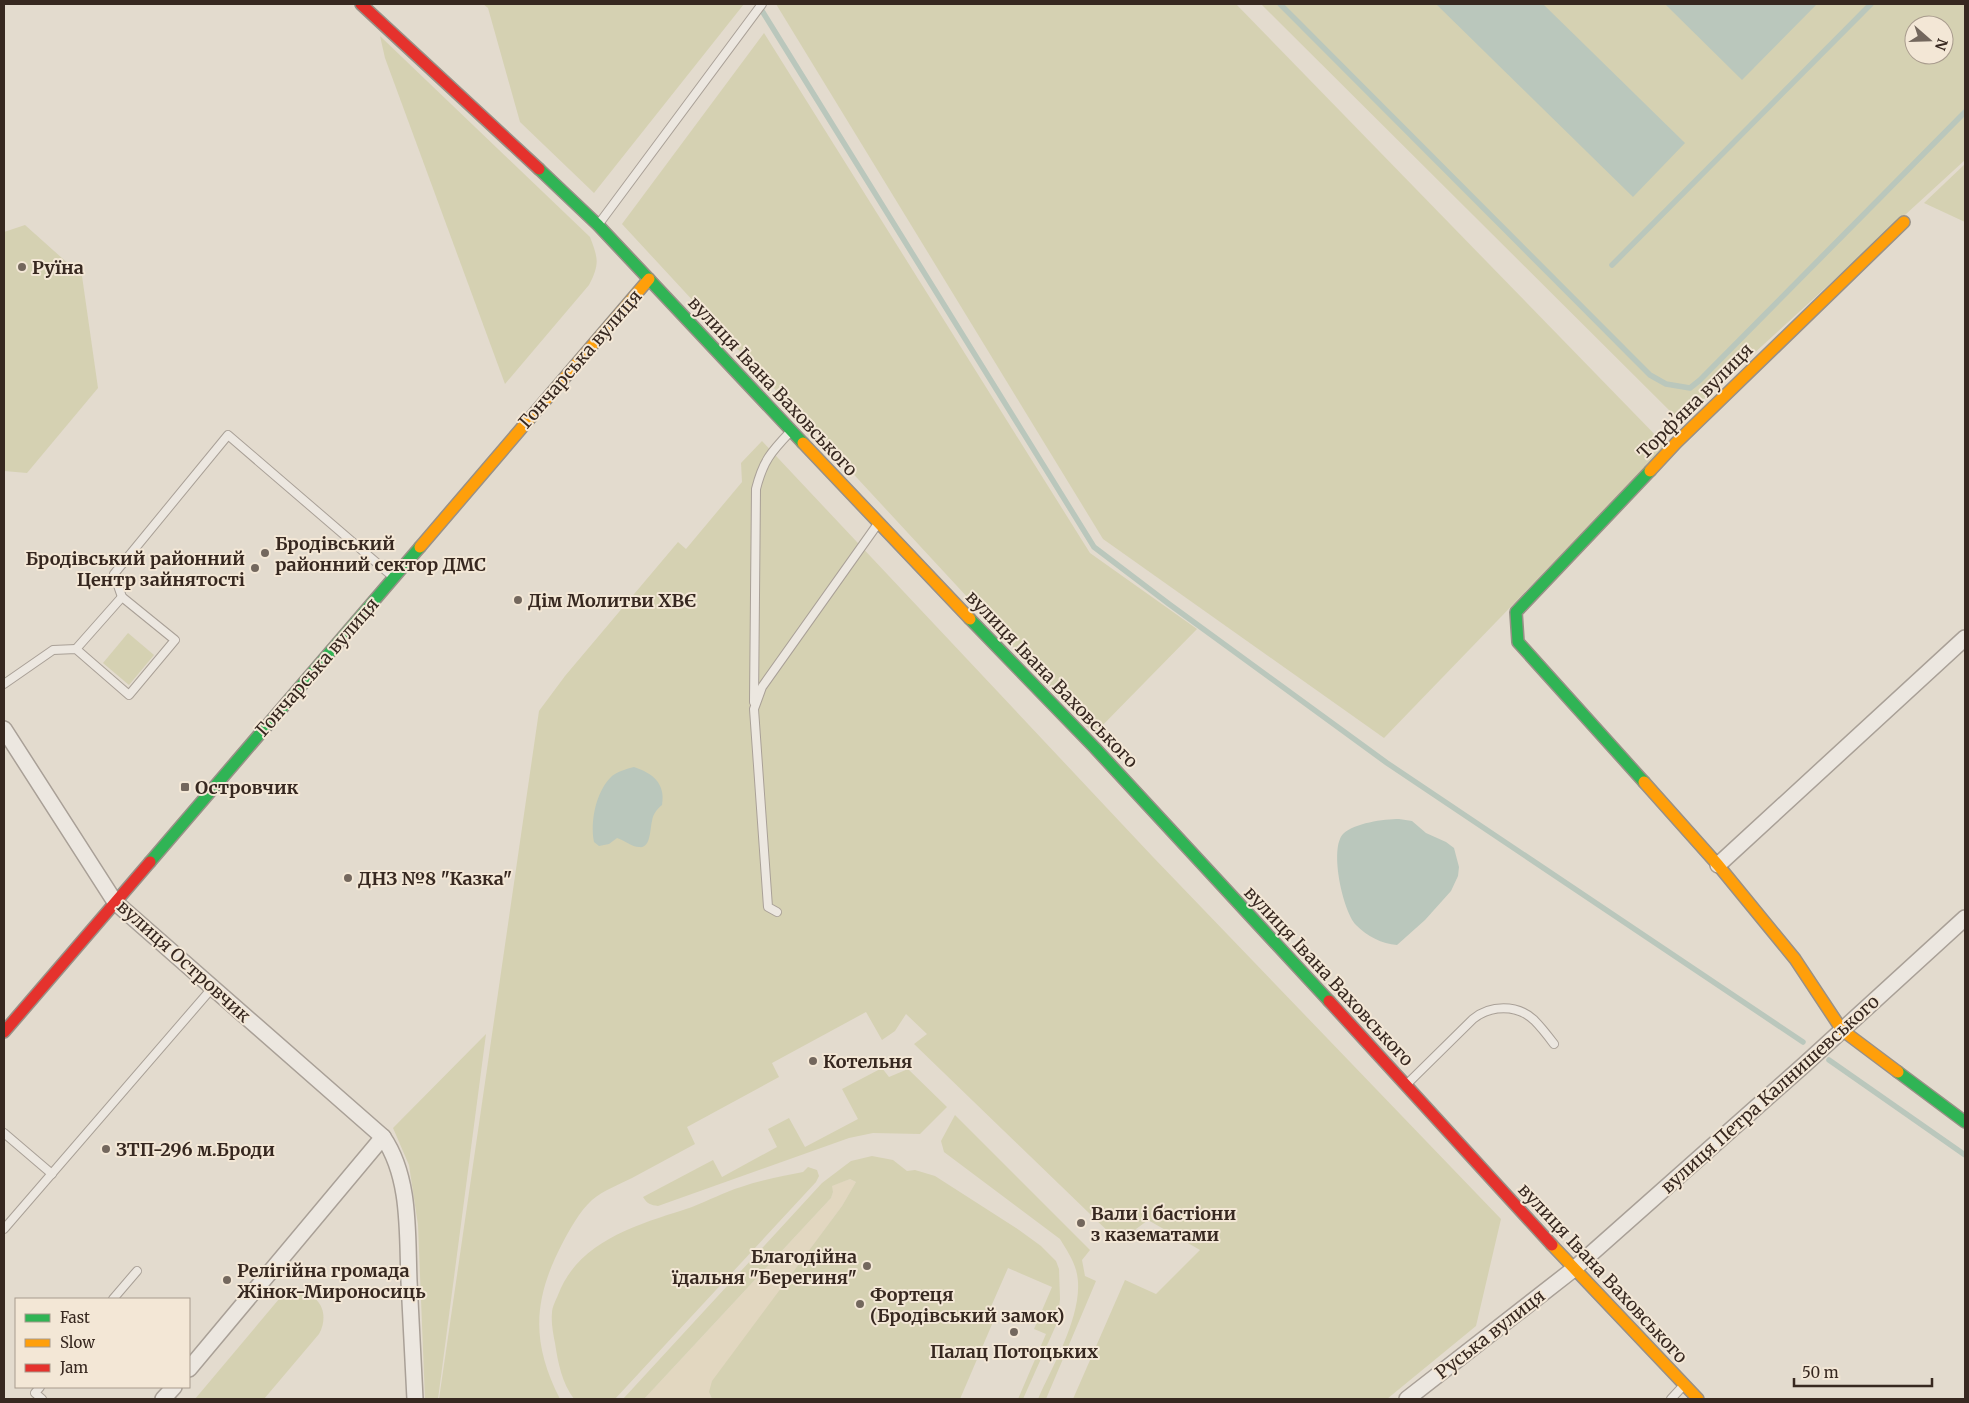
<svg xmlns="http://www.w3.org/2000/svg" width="1969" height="1403" font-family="Merriweather,serif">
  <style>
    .farmland { fill: #e2d7c0 }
    .green { fill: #d5d1b2; fill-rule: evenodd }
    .water { fill: #bac7bc }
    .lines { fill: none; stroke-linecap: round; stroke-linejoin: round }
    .stream { stroke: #bac7bc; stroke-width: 5.5 }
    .lane-casing { stroke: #a9a097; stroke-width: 10 }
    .street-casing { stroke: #a9a097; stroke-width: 18 }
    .fast-casing { stroke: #989087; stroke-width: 14 }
    .slow-casing { stroke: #989087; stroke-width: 14 }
    .jam-casing { stroke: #989087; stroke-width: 14 }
    .lane { stroke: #ece7e0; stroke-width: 8 }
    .street { stroke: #ece7e0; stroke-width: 15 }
    .fast { stroke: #30b455; stroke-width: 11 }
    .slow { stroke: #ff9f0a; stroke-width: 11 }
    .jam { stroke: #e5322d; stroke-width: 11 }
    .poi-dot { fill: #73675d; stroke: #f3e7d6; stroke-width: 2 }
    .labels { text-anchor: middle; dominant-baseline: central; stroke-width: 4; stroke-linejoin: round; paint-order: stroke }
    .poi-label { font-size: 18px; font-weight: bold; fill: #372820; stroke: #f3e7d6; text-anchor: start }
    .street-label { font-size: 18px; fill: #372820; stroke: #f3e7d6 }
  </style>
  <rect width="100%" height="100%" fill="#e3dbce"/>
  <polygon class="farmland" points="850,1179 856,1182 842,1206 794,1271 709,1392 712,1399 644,1399 831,1198 833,1192 831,1186"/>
  <g class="green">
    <polygon points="483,4 744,4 594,193 520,122 488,8"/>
    <polygon points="776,4 1236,4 1666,446 1384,738 1103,539"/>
    <path d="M1261,4h704v156l-285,261zM1914,25h30v30h-30z"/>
    <polygon points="764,33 1090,553 1197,629 1094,734 622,224"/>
    <path d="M380,36l210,201c8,21 10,27 -1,48l-84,99 -120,-326z"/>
    <polygon points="1965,164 1965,222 1924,203"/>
    <polygon points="25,225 82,276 98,388 27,473 4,471 4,232"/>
    <path d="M762,441l391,416 348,362 -25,107 -89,73h-314l52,-119 31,14 44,-44 -52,-30 -29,22 -205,-198 13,-10 -21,-20 -11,17 -13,9 -16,-28 -94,51 7,14 -92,50 8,17c-21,11 -42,23 -63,34 -14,7 -28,12 -40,22 -13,12 -22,29 -30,44 -29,56 -31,98 -2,155h-121l100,-688 26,-35 113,-134 8,7 56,-67 -1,-19z"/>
    <polygon points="128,633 154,655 129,685 103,663"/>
    <polygon points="486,1034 438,1399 425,1399 418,1225 409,1165 393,1128"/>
    <path d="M882,1068l7,9 19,-8 39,38 -27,27 -47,-1 -24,5 -191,68c-7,-1 -11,-2 -15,-9l70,-37 9,17 55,-30 -9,-18 21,-11 16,29 53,-28 -16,-30z"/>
    <path d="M955,1115l135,135 -8,10 3,16 11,5 -50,118h-8c15,-34 49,-91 38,-129 -3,-11 -10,-21 -16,-31l-116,-87 -3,-11z"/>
    <polygon points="872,1156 893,1160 907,1171 915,1170 935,1176 1019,1230 1041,1246 1056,1261 1059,1269 1060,1299 1057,1323 1023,1399 1018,1399 1046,1334 1034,1329 1052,1287 1008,1268 986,1318 993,1322 960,1399 712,1399 709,1392 712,1381 842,1206 856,1182 850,1179 832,1186 833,1192 831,1198 644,1399 623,1399 822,1183 851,1161"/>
    <path d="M808,1167l9,3 2,6 -3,6 -201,217h-41c-12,-16 -16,-36 -19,-56 -2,-10 -4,-21 -3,-30 0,-6 4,-13 6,-18 21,-56 83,-71 134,-88 16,-6 32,-15 49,-20 20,-7 42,-11 62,-15z"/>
    <path d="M297,1292c23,1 33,22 22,42l-55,65h-69l84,-100 11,-6z"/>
  </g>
  <g class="water">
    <polygon points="1436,4 1543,4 1685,143 1633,197"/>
    <polygon points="1665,4 1817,4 1742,80"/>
    <path d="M634,767c18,6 32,16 28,38 -5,4 -9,9 -10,16 -2,7 -1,28 -13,26 -7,0 -15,-7 -22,-9l-8,6 -10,2 -5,-4c-4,-21 2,-51 18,-66 7,-5 14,-7 22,-9z"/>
    <path d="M1399,819l13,2 14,12 20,9 8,6 5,19 -1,9 -7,15 -26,29 -28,25c-15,-1 -30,-9 -41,-20 -13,-14 -27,-76 -13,-91 11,-11 41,-15 56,-15z"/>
  </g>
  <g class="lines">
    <g class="stream">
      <polyline points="1280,4 1650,375 1666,384 1690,388 1700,380 1965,112"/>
      <polyline points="759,6 1094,547 1169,604 1387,763 1803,1042"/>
      <polyline points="1612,265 1871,4"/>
      <polyline points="1829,1060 1965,1155"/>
    </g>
    <defs>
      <g id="lane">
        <polyline points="598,225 762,4"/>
        <polyline points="76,649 122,597"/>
        <polyline points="4,684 53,650 76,649 129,695 175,640 122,597 114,574 228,435 392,576"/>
        <path d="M754,702l2,-213c7,-28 15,-37 34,-57"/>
        <polyline points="777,912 768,907 754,709 762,687 877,525"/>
        <path d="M1406,1085l67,-66c17,-14 44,-15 61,1 7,7 14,16 20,24"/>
        <polyline points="4,1133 52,1174"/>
        <polyline points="4,1229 213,987"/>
        <polyline points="113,1299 137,1271"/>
        <polyline points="40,1387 35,1393 42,1399"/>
        <polyline points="1671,1399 1683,1386"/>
      </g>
      <g id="street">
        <path d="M4,729l111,173 268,235c28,41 24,97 26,144 2,40 4,79 6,118"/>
        <polyline points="1718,865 1965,638"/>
        <polyline points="189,1369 383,1137"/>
        <polyline points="163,1399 174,1387"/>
        <polyline points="1407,1399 1575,1268 1804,1065 1965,918"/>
      </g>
      <g id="fast">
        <polyline points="539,169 598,225 803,443"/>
        <polyline points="970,619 1095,748 1329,1001"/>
        <polyline points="1644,782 1518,642 1516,612 1650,471"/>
        <polyline points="150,862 420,547"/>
        <polyline points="1898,1072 1965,1122"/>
      </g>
      <g id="slow">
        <polyline points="803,443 970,619"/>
        <polyline points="1650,471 1676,443 1904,222"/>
        <polyline points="420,547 649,279"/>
        <polyline points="1644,782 1718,865 1795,959 1842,1030 1898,1072"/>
        <polyline points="1552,1245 1698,1399"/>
      </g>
      <g id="jam">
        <polyline points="361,4 539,169"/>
        <polyline points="1329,1001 1552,1245"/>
        <polyline points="4,1032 150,862"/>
      </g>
    </defs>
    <use href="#lane" class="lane-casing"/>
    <use href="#street" class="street-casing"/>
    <use href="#fast" class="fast-casing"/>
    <use href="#slow" class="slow-casing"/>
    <use href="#jam" class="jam-casing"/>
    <use href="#lane" class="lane"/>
    <use href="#street" class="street"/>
    <use href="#fast" class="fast"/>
    <use href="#slow" class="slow"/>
    <use href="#jam" class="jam"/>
  </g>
  <g class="poi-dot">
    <circle cx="22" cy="267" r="5"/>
    <circle cx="265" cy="553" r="5"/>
    <circle cx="255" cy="568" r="5"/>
    <circle cx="518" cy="600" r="5"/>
    <rect x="180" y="782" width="10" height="10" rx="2.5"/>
    <circle cx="348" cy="878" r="5"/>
    <circle cx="813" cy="1061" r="5"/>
    <circle cx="106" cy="1149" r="5"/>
    <circle cx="1081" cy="1223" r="5"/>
    <circle cx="867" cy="1266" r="5"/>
    <circle cx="227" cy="1280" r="5"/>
    <circle cx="860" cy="1304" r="5"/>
    <circle cx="1014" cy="1332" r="5"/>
  </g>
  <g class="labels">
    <g class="poi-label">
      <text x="32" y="267">Руїна</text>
      <text x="275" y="543">Бродівський<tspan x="275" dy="21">районний сектор ДМС</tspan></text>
      <text x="245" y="558" text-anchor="end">Бродівський районний<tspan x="245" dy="21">Центр зайнятості</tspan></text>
      <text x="528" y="600">Дім Молитви ХВЄ</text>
      <text x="195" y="787">Островчик</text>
      <text x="358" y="878">ДНЗ №8 "Казка"</text>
      <text x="823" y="1061">Котельня</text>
      <text x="116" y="1149">ЗТП-296 м.Броди</text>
      <text x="1091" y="1213">Вали і бастіони<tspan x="1091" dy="21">з казематами</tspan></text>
      <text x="857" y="1256" text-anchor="end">Благодійна<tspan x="857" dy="21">їдальня "Берегиня"</tspan></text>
      <text x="237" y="1270">Релігійна громада<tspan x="237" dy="21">Жінок-Мироносиць</tspan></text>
      <text x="870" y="1294">Фортеця<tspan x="870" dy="21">(Бродівський замок)</tspan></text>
      <text x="1014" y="1351" text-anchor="middle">Палац Потоцьких</text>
    </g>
    <g class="street-label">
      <text transform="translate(580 359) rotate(-49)">Гончарська вулиця</text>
      <text transform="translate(773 386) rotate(47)">вулиця Івана Ваховського</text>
      <text transform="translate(1695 401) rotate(-45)">Торфʼяна вулиця</text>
      <text transform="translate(317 667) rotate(-49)">Гончарська вулиця</text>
      <text transform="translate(1052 679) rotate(46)">вулиця Івана Ваховського</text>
      <text transform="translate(184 961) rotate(42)">вулиця Островчик</text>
      <text transform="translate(1329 976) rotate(47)">вулиця Івана Ваховського</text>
      <text transform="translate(1770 1094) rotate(-42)">вулиця Петра Калнишевського</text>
      <text transform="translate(1603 1273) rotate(47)">вулиця Івана Ваховського</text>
      <text transform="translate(1490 1334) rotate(-38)">Руська вулиця</text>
    </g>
  </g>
  <rect width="1969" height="1403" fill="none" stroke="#372820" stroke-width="10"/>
  <rect x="15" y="1298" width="175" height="90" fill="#f3e7d6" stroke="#a89b8d"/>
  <rect x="25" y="1314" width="25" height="8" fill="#30b455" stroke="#a89b8d"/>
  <text x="60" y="1323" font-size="15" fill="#372820">Fast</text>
  <rect x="25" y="1339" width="25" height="8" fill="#ff9f0a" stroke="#a89b8d"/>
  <text x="60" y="1348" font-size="15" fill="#372820">Slow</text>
  <rect x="25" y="1364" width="25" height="8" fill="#e5322d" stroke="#a89b8d"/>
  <text x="60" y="1373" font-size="15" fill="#372820">Jam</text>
  <g transform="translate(1929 40) rotate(110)"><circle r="24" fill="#f3e7d6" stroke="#a89b8d"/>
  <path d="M0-4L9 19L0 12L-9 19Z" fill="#73675d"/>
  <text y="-8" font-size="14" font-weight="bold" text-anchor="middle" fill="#372820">N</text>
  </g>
  <path d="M1794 1378v8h138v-8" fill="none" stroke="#372820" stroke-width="2.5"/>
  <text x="1802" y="1378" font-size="15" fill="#372820" stroke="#f3e7d6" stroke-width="4" paint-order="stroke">50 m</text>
</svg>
